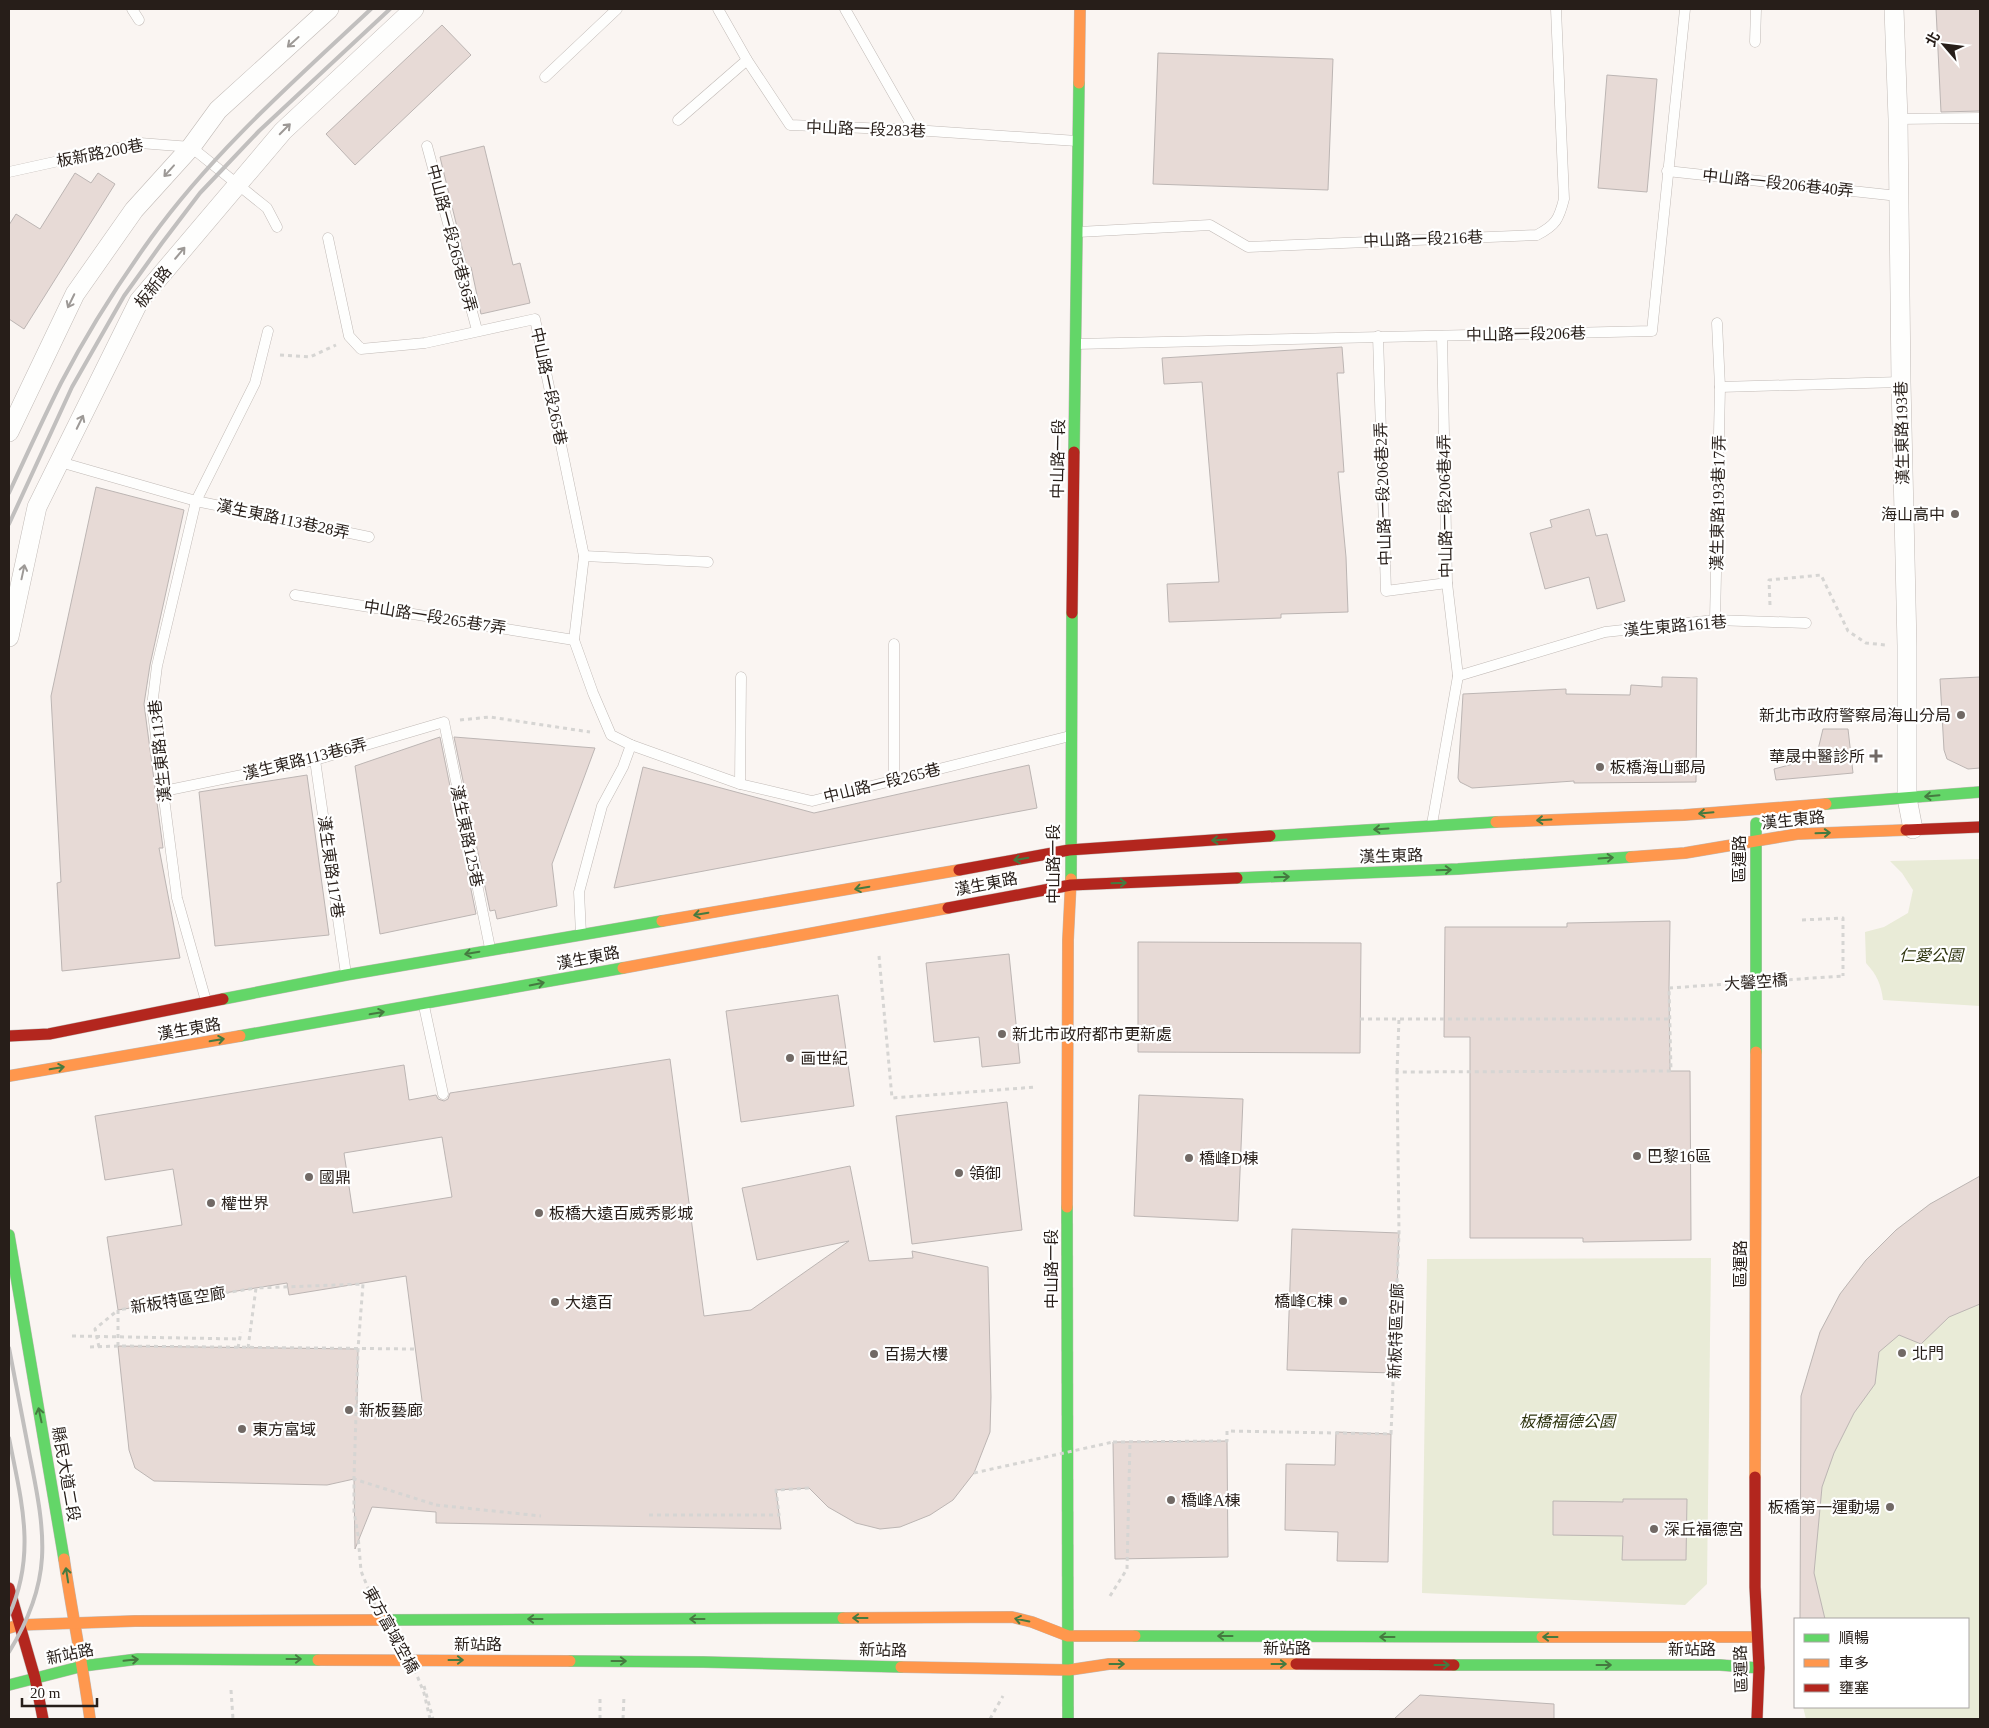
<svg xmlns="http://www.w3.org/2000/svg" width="1989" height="1728" font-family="'Times New Roman','Noto Sans TC',serif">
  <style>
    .green { fill: #e9ebd7 }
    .building { fill: #e7dad6; stroke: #bcb5b3; fill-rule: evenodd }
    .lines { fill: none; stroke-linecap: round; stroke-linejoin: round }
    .lane-casing { stroke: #c1bab6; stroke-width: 11 }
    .street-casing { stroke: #c1bab6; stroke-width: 20 }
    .fast-casing { stroke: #c1bab6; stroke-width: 12 }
    .slow-casing { stroke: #c1bab6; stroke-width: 12 }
    .jam-casing { stroke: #c1bab6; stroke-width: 12 }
    .path { stroke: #d6d5d3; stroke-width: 3; stroke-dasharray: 4 4; stroke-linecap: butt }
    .lane { stroke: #fefefd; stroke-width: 10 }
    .street { stroke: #fefefd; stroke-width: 19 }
    .fast { stroke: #63d668; stroke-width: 11 }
    .slow { stroke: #ff974d; stroke-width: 11 }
    .jam { stroke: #b3261e; stroke-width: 11 }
    .rail { stroke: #c1bfbe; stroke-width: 4 }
    .path-bridge { stroke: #d6d5d3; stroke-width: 3; stroke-dasharray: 4 4; stroke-linecap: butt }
    .oneway { stroke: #9d9996 }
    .oneway2 { stroke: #457a40 }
    .poi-dot { fill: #716965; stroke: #fff; stroke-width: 2 }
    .labels { text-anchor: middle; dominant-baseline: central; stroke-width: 4.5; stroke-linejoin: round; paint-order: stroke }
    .street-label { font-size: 16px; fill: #271e19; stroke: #fff }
    .poi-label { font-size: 16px; fill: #271e19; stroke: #fff; text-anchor: start }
    .park-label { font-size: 16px; font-style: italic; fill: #2e340e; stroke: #fff }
  </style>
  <rect width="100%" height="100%" fill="#faf5f2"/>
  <g class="green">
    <path d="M1980,859v147l-97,-6c-2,-16 -6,-25 -17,-37l-1,-31 19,-5 24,-14 5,-23 -11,-17 -12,-12z"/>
    <polygon points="1980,1180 1980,1719 1806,1719 1803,1707 1968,1707 1968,1619 1800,1619 1801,1396 1820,1332 1840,1294 1866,1260 1896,1230 1930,1204 1967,1184"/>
    <polygon points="1711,1258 1707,1584 1685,1605 1422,1593 1427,1259"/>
  </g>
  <g class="building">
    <polygon points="1936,9 1980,9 1980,111 1941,112"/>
    <polygon points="442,25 471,55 355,165 326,134"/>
    <polygon points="1158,53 1333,59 1328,190 1153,184"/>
    <polygon points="1607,75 1657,79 1647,192 1598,188"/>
    <polygon points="484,146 513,265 520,263 530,303 481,314 471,267 467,268 440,157"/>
    <polygon points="75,173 91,183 98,173 115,184 24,329 9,319 9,225 16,214 40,229"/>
    <polygon points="1342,347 1344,373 1337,373 1344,472 1338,472 1346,557 1348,612 1281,614 1281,618 1169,622 1167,584 1219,582 1202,382 1164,384 1162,358"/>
    <polygon points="96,487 184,510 150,665 144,704 163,848 159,848 180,958 62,971 57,883 61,882 51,696"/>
    <polygon points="1589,509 1596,536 1607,534 1625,601 1597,609 1589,577 1545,589 1530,533 1552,527 1550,520"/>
    <polygon points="1662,677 1697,678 1696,782 1574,783 1574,781 1472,788 1460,782 1458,778 1463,694 1566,689 1566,694 1630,695 1631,685 1662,687"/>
    <polygon points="1980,677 1980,768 1968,769 1947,759 1944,750 1940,679"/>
    <polygon points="1823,729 1848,729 1853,773 1776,780 1774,769 1816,758"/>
    <polygon points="440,737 476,914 380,934 355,766"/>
    <polygon points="454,737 595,748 552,864 557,906 497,919 495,910 490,911"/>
    <polygon points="1029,765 1037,808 614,888 643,767 814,813"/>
    <polygon points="307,775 329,935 215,946 199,792"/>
    <polygon points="1670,921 1669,988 1670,1071 1690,1071 1691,1240 1583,1242 1583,1238 1470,1238 1470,1037 1444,1037 1445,927 1567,927 1567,923"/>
    <polygon points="1138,942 1361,943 1360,1053 1138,1052"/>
    <polygon points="1009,954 1020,1063 982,1067 979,1037 934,1042 926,963"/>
    <polygon points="838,995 854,1106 741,1122 726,1011"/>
    <path d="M670,1059l34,257 47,-6 98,-69 -92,19 -15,-72 108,-22 19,95 44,-3 -1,-7 76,16 3,130 -1,35 -16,41 -21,27 -23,15 -30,12 -20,2 -24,-6 -28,-16 -19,-19 -33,2 5,39 -345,-6v-11l-64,-5 -17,42 -1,-70 -27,6 -173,-4 -19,-13 -6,-18 -11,-104 240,3 -1,59 67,8 -18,-140 -117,19 -2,-12 -169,27 -11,-73 75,-12 -9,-56 -68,11 -10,-64 309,-51 5,35 27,-5 2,4 6,2 4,-2 2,-6zM442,1137l10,60 -99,16 -9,-60z"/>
    <polygon points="1139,1095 1243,1099 1238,1221 1134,1216"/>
    <polygon points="1007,1102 1022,1230 912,1244 896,1116"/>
    <polygon points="1980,1176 1980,1304 1949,1317 1921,1344 1899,1335 1879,1352 1875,1384 1854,1413 1834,1453 1822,1487 1814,1573 1825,1619 1800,1619 1801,1396 1820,1332 1840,1294 1866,1260 1896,1230 1930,1204"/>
    <polygon points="1292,1229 1399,1233 1394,1373 1287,1370"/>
    <polygon points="1336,1432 1391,1434 1388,1562 1337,1561 1338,1532 1285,1530 1286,1464 1335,1465"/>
    <polygon points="1227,1441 1228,1557 1115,1559 1113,1442"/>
    <polygon points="1623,1499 1687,1499 1686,1560 1622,1560 1623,1536 1553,1535 1553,1501 1623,1502"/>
    <polygon points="1420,1695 1554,1704 1554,1719 1394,1719"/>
  </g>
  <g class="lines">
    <defs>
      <g id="lane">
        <polyline points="132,9 139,20"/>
        <polyline points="718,9 747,60 790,125 914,130 1077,141"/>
        <polyline points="845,9 914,130"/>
        <polyline points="1755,42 1756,9"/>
        <polyline points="545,77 617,9"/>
        <polyline points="1898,119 1980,118"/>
        <polyline points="678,120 747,60"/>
        <polyline points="427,146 477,330"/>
        <polyline points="1667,171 1889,195"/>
        <polyline points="9,172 140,143 191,147 267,208 277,227"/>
        <path d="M1078,232l132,-7 38,22 289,-12c19,-10 22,-16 27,-36l-8,-190"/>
        <polyline points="328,238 349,336 361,349 425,343 535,319 584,556 574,640 593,693 611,735 631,745 740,784 812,801 1070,736"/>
        <polyline points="1378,336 1386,591 1447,583"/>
        <polyline points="1076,344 1652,331 1685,9"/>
        <polyline points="1720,387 1901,382"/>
        <polyline points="60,462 196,501 369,537"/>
        <polyline points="584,556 708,562"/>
        <polyline points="295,595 574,640"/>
        <polyline points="1715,620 1720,387 1717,323"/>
        <polyline points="894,644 894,780"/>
        <polyline points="1458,676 1605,632 1715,620 1806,623"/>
        <polyline points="315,760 346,974"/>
        <polyline points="740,784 741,677"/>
        <polyline points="164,791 315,760 444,722 490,948"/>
        <polyline points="1432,824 1458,676 1447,583 1442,336"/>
        <polyline points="581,934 579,892 602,806 623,767 631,745"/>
        <polyline points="206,1001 177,898 152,706 157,666 196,501 255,383 268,331"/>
        <polyline points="424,1006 443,1094"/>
      </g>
      <g id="street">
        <polyline points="1894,9 1898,119 1901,382 1907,646 1907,798 1913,829"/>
        <polyline points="9,432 75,294 134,210 191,147 218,110 329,9"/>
        <polyline points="9,637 37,507 139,301 283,131 414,9"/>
      </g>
      <g id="fast">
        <polyline points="1074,452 1079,83"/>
        <polyline points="1826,804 1980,792"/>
        <polyline points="1270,836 1496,822"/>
        <polyline points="1237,878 1458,869 1631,857"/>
        <polyline points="1071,879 1072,613"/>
        <polyline points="223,999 346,975 662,921"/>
        <polyline points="240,1036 623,968"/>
        <polyline points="1756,1052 1756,823"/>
        <polyline points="1067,1207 1068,1719"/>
        <polyline points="9,1235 64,1559"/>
        <polyline points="384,1620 843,1618"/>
        <polyline points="1135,1636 1542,1637"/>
        <polyline points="570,1661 703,1662 901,1667"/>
        <polyline points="1454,1665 1720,1665 1759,1668"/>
        <polyline points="9,1685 83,1666 138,1659 318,1660"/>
      </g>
      <g id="slow">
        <polyline points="1079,83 1080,9"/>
        <polyline points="1496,822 1684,815 1826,804"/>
        <polyline points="1631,857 1685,853 1797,834 1906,830"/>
        <polyline points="662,921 959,870"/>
        <polyline points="623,968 948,908"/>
        <polyline points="9,1076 240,1036"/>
        <polyline points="1067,1207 1068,940 1071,879"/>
        <polyline points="1755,1477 1756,1052"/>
        <path d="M64,1559c8,54 19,107 26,160"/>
        <polyline points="843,1618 1012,1617 1032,1622 1068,1636 1135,1636"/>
        <polyline points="9,1628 19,1625 135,1621 384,1620"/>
        <polyline points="1542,1637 1756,1637"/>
        <polyline points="318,1660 570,1661"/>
        <polyline points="901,1667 1069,1670 1109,1664 1296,1664"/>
      </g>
      <g id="jam">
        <polyline points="1072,613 1074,452"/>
        <polyline points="1906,830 1980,827"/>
        <polyline points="959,870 1069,850 1270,836"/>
        <polyline points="948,908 1071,885 1237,878"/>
        <polyline points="9,1036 49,1034 223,999"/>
        <polyline points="1755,1477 1755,1587 1759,1668 1757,1719"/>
        <polyline points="9,1588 35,1678 43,1719"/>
        <polyline points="1296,1664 1454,1665"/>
      </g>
    </defs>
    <use href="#lane" class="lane-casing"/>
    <use href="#street" class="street-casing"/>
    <use href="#fast" class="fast-casing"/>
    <use href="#slow" class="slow-casing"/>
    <use href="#jam" class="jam-casing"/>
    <g class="path">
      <polyline points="280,355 310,357 336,345"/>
      <polyline points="1770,605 1769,580 1821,575 1848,631 1866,643 1886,645"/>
      <polyline points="460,720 490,717 590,732"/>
      <polyline points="1802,920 1843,918 1843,976"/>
      <polyline points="879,956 892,1098 1036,1087"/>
      <polyline points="1360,1019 1669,1019"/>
      <polyline points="1397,1072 1399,1019"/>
      <polyline points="72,1336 240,1339"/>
      <polyline points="90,1347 118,1346 414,1349"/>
      <polyline points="238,1348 241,1332"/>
      <polyline points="248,1348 256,1288 363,1284 358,1349 354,1479"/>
      <polyline points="1113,1442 1227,1441 1227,1431 1391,1434 1399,1233 1397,1072 1671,1071 1669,988"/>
      <polyline points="436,1505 541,1516"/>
      <polyline points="649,1515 779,1515 776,1490 809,1488"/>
      <polyline points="1110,1596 1127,1569 1130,1442"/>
      <polyline points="424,1686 433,1719"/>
      <polyline points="231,1690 233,1719"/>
      <polyline points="600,1719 600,1695"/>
      <polyline points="623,1719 624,1696"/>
      <polyline points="990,1719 1003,1696"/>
    </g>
    <use href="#lane" class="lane"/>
    <use href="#street" class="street"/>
    <use href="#fast" class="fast"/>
    <use href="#slow" class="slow"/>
    <use href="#jam" class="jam"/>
    <g class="rail">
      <path d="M9,493c17,-37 34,-74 52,-110 26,-50 57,-99 90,-145 62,-86 143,-157 220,-229"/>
      <polyline points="9,524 72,387 124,296 162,243 200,193 259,131 390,9"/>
      <path d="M9,1348c7,37 14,73 21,109 16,79 23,124 -21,195"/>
      <path d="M9,1438c12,62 28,115 0,177"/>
    </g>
    <g class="path-bridge">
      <polyline points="1669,988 1843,976"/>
      <polyline points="118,1346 118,1310 256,1288"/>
      <polyline points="99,1347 95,1329 118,1310"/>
      <polyline points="974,1473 1113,1442"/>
      <polyline points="430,1719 424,1693 408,1653 377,1610 361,1571 358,1535 354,1512 354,1479 436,1505"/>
    </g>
  </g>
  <defs><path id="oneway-shaft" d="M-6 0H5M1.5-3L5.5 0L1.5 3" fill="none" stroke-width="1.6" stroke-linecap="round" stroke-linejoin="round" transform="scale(1.25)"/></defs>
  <g class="oneway">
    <use href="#oneway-shaft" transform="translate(293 42) rotate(138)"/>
    <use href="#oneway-shaft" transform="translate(285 129) rotate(-45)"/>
    <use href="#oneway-shaft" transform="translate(169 171) rotate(132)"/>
    <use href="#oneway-shaft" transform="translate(180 253) rotate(-50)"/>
    <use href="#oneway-shaft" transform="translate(71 301) rotate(116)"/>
    <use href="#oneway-shaft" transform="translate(80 422) rotate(-64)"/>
    <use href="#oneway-shaft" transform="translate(23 572) rotate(-78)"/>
  </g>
  <g class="oneway2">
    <use href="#oneway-shaft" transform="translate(1932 796) rotate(175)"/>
    <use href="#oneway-shaft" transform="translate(1706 813) rotate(175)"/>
    <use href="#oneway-shaft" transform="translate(1544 820) rotate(177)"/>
    <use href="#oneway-shaft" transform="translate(1381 829) rotate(176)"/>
    <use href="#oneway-shaft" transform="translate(1823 833) rotate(-2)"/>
    <use href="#oneway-shaft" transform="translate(1219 840) rotate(176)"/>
    <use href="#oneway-shaft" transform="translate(1606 858) rotate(-4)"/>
    <use href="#oneway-shaft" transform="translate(1021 859) rotate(170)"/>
    <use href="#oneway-shaft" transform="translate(1444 870) rotate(-2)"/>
    <use href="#oneway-shaft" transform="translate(1282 877) rotate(-2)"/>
    <use href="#oneway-shaft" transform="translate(1119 883) rotate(-2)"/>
    <use href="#oneway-shaft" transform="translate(862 888) rotate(170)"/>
    <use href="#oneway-shaft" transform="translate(701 914) rotate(170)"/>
    <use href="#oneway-shaft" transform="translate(472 953) rotate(170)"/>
    <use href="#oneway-shaft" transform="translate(537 984) rotate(-11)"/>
    <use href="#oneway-shaft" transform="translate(377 1013) rotate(-10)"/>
    <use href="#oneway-shaft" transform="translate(217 1040) rotate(-10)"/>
    <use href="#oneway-shaft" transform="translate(57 1068) rotate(-10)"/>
    <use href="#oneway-shaft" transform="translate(40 1415) rotate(-102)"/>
    <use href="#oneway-shaft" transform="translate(67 1575) rotate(-99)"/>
    <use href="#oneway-shaft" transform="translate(860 1618) rotate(180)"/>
    <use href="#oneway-shaft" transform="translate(535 1619) rotate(180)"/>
    <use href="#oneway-shaft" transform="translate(697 1619) rotate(180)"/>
    <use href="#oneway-shaft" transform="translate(1022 1620) rotate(-168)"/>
    <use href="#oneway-shaft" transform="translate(1225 1636) rotate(-180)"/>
    <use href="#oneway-shaft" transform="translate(1387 1637) rotate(-180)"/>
    <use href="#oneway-shaft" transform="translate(1550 1637) rotate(-180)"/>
    <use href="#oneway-shaft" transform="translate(294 1659)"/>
    <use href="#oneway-shaft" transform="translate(131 1660) rotate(-6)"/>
    <use href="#oneway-shaft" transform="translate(456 1660)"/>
    <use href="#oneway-shaft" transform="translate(619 1661)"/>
    <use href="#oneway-shaft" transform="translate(1117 1664)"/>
    <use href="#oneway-shaft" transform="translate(1279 1664)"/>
    <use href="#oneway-shaft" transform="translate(1442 1665)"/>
    <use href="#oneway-shaft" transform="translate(1604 1665)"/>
  </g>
  <g class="poi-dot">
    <circle cx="1955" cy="514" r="5"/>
    <circle cx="1961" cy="715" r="5"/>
    <path d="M1873.5 748.5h5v5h5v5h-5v5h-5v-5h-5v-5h5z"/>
    <circle cx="1600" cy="767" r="5"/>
    <circle cx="1002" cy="1034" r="5"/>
    <circle cx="790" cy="1058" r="5"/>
    <circle cx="1637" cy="1156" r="5"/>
    <circle cx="1189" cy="1158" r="5"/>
    <circle cx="959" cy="1173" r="5"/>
    <circle cx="309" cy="1177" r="5"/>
    <circle cx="211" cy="1203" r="5"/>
    <circle cx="539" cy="1213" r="5"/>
    <circle cx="1343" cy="1301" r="5"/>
    <circle cx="555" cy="1302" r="5"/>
    <circle cx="1902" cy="1353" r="5"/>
    <circle cx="874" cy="1354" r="5"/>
    <circle cx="349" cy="1410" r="5"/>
    <circle cx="242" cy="1429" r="5"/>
    <circle cx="1171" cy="1500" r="5"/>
    <circle cx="1890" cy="1507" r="5"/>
    <circle cx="1654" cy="1529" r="5"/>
  </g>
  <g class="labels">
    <g class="street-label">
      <text transform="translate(866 129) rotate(2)">中山路一段283巷</text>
      <text transform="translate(100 153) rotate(-11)">板新路200巷</text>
      <text transform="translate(1778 183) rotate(6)">中山路一段206巷40弄</text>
      <text transform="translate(452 238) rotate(75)">中山路一段265巷36弄</text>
      <text transform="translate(1423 239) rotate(-2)">中山路一段216巷</text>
      <text transform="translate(153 287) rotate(-52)">板新路</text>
      <text transform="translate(1526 334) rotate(-1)">中山路一段206巷</text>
      <text transform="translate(549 386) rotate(78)">中山路一段265巷</text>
      <text transform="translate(1902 433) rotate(-91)">漢生東路193巷</text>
      <text transform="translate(1058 459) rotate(-89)">中山路一段</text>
      <text transform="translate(1383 494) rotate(-92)">中山路一段206巷2弄</text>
      <text transform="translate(1718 503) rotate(-89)">漢生東路193巷17弄</text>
      <text transform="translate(1445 506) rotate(-91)">中山路一段206巷4弄</text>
      <text transform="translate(283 519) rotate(12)">漢生東路113巷28弄</text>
      <text transform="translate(435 617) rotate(9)">中山路一段265巷7弄</text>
      <text transform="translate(1675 626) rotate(-5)">漢生東路161巷</text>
      <text transform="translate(160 751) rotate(-96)">漢生東路113巷</text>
      <text transform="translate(305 759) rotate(-14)">漢生東路113巷6弄</text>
      <text transform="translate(882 783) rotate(-14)">中山路一段265巷</text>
      <text transform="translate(1793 820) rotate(-6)">漢生東路</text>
      <text transform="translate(467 836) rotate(78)">漢生東路125巷</text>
      <text transform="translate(1391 856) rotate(-2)">漢生東路</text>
      <text transform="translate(1739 859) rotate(-90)">區運路</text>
      <text transform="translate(1053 864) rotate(-90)">中山路一段</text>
      <text transform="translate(331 867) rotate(82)">漢生東路117巷</text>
      <text transform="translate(986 884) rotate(-11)">漢生東路</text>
      <text transform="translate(588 958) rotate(-11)">漢生東路</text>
      <text transform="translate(1756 982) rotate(-4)">大馨空橋</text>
      <text transform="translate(189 1029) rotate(-10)">漢生東路</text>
      <text transform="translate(1740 1264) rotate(-90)">區運路</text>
      <text transform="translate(1051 1269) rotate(-90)">中山路一段</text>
      <text transform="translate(178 1300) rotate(-9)">新板特區空廊</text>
      <text transform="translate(1396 1331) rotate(-88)">新板特區空廊</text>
      <text transform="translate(66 1474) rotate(80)">縣民大道二段</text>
      <text transform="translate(391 1630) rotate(61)">東方富域空橋</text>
      <text x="478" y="1644">新站路</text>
      <text x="1287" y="1648">新站路</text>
      <text x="1692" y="1649">新站路</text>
      <text transform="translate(883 1650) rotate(1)">新站路</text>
      <text transform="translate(70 1654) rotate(-12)">新站路</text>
      <text transform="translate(1741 1669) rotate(-92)">區運路</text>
    </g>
    <g class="poi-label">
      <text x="1945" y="514" text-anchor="end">海山高中</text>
      <text x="1951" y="715" text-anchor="end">新北市政府警察局海山分局</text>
      <text x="1865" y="756" text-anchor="end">華晟中醫診所</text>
      <text x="1610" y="767">板橋海山郵局</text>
      <text x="1012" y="1034">新北市政府都市更新處</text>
      <text x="800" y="1058">画世紀</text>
      <text x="1647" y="1156">巴黎16區</text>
      <text x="1199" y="1158">橋峰D棟</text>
      <text x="969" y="1173">領御</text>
      <text x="319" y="1177">國鼎</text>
      <text x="221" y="1203">權世界</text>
      <text x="549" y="1213">板橋大遠百威秀影城</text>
      <text x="1333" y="1301" text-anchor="end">橋峰C棟</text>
      <text x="565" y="1302">大遠百</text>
      <text x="1912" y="1353">北門</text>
      <text x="884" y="1354">百揚大樓</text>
      <text x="359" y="1410">新板藝廊</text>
      <text x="252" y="1429">東方富域</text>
      <text x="1181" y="1500">橋峰A棟</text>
      <text x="1880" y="1507" text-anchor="end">板橋第一運動場</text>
      <text x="1664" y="1529">深丘福德宮</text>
    </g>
    <g class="park-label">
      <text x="1931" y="955">仁愛公園</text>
      <text x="1567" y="1421">板橋福德公園</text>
    </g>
  </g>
  <rect width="1989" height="1728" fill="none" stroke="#271e19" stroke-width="20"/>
  <rect x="1794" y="1618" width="175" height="90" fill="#ffffff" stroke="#a9a5a3"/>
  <rect x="1804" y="1634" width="25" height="8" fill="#63d668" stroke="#a9a5a3"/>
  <text x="1839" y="1643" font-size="15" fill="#271e19">順暢</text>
  <rect x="1804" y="1659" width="25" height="8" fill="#ff974d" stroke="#a9a5a3"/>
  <text x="1839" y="1668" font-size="15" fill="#271e19">車多</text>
  <rect x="1804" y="1684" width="25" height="8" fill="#b3261e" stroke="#a9a5a3"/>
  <text x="1839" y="1693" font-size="15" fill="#271e19">壅塞</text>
  <g transform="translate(1944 45) rotate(298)" stroke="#ffffff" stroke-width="4" paint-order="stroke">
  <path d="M0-4L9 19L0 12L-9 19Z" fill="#271e19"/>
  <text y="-8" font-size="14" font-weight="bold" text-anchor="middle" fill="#271e19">北</text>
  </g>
  <path d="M22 1698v8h75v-8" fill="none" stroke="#271e19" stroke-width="2.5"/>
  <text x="30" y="1698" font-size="15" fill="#271e19" stroke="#ffffff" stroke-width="4" paint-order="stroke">20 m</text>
</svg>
